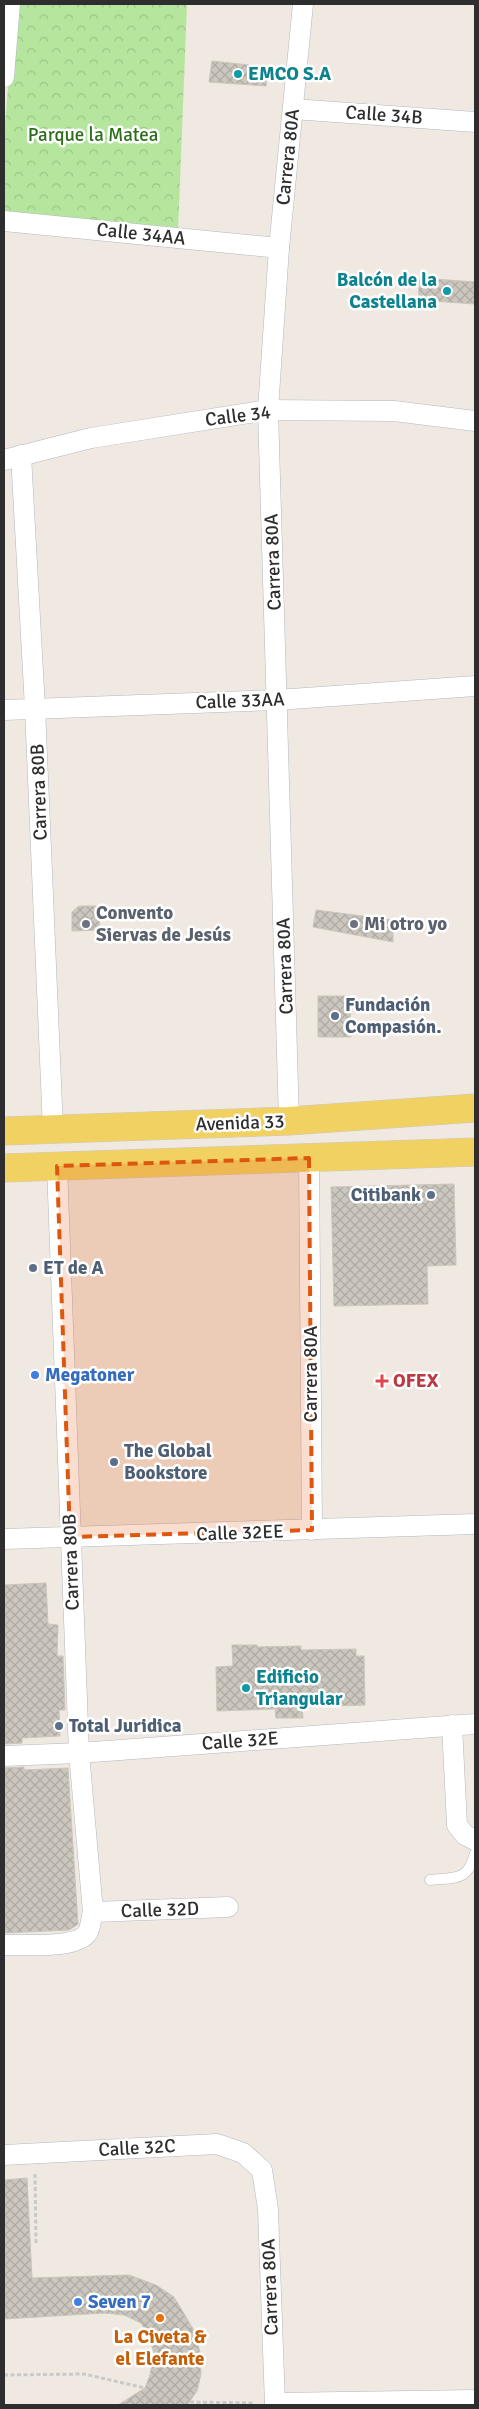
<svg xmlns="http://www.w3.org/2000/svg" width="479" height="2409" font-family="Signika,sans-serif">
  <style>
    .park { fill: url(#park-crowns) }
    .building { fill: url(#building-cross-hatch); stroke: #cbc5ba }
    .lines { fill: none; stroke-linecap: round; stroke-linejoin: round }
    .service-casing { stroke: #b4b7c1; stroke-width: 11 }
    .minor-casing { stroke: #b4b7c1; stroke-width: 21 }
    .primary-casing { stroke: #c9c9c9; stroke-width: 29 }
    .path { stroke: #c9c9c9; stroke-width: 3; stroke-dasharray: 4 2.5; stroke-linecap: butt }
    .service { stroke: #fff; stroke-width: 10 }
    .minor { stroke: #fff; stroke-width: 20 }
    .primary { stroke: #f2d163; stroke-width: 28 }
    .marked { fill: #df570e; fill-opacity: 0.2; stroke: #df570e; stroke-width: 4; stroke-dasharray: 10 6; stroke-linejoin: round }
    .culture-dot { fill: #0f9aa8; stroke: #fff; stroke-width: 2 }
    .worship-dot { fill: #6b7280; stroke: #fff; stroke-width: 2 }
    .service-dot { fill: #5c6f8a; stroke: #fff; stroke-width: 2 }
    .shop-dot { fill: #3f7fe0; stroke: #fff; stroke-width: 2 }
    .health-dot { fill: #e0444e; stroke: #fff; stroke-width: 2 }
    .food-dot { fill: #e8710a; stroke: #fff; stroke-width: 2 }
    .labels { text-anchor: middle; dominant-baseline: central; stroke-width: 5; stroke-linejoin: round; paint-order: stroke }
    .culture-label { font-size: 19px; font-weight: bold; fill: #0d838f; stroke: #fff; text-anchor: start }
    .street-label { font-size: 19px; fill: #2e2e2e; stroke: #fff }
    .park-label { font-size: 19px; fill: #2c6e1b; stroke: #fff }
    .worship-label { font-size: 19px; font-weight: bold; fill: #5b616d; stroke: #fff; text-anchor: start }
    .service-label { font-size: 19px; font-weight: bold; fill: #4e5e75; stroke: #fff; text-anchor: start }
    .shop-label { font-size: 19px; font-weight: bold; fill: #366cbe; stroke: #fff; text-anchor: start }
    .health-label { font-size: 19px; font-weight: bold; fill: #be3a42; stroke: #fff; text-anchor: start }
    .food-label { font-size: 19px; font-weight: bold; fill: #c56008; stroke: #fff }
  </style>
  <defs>
    <pattern id="park-crowns" width="20" height="18" patternUnits="userSpaceOnUse" patternTransform="scale(1.25)"><rect width="20" height="18" fill="#b6e59e"/><path d="M2 6a3 3 0 1 1 6 0M12 15a3 3 0 1 1 6 0" fill="none" stroke="#9dc588"/></pattern>
    <pattern id="building-cross-hatch" width="8" height="8" patternUnits="userSpaceOnUse" patternTransform="scale(1.25)"><rect width="8" height="8" fill="#cbc7bf"/><path d="M0 0l8 8M0 8l8-8" fill="none" stroke="#afaba4"/></pattern>
  </defs>
  <rect width="100%" height="100%" fill="#efe9e1"/>
  <polygon class="park" points="15,4 187,4 178,232 4,216 4,135"/>
  <g class="building">
    <polygon points="212,61 267,67 266,86 209,82"/>
    <polygon points="420,278 475,282 475,304 418,300"/>
    <polygon points="79,906 99,906 100,930 72,931 72,912"/>
    <polygon points="316,910 393,920 393,942 313,927"/>
    <polygon points="318,996 350,996 351,1037 318,1037"/>
    <polygon points="454,1184 456,1265 427,1266 428,1304 334,1306 331,1187"/>
    <polygon points="46,1583 48,1624 58,1625 57,1656 63,1656 65,1710 59,1710 60,1736 22,1738 22,1743 4,1744 4,1585"/>
    <polygon points="232,1645 257,1645 257,1647 301,1646 301,1650 356,1649 356,1656 364,1656 365,1705 302,1707 303,1718 276,1718 275,1709 217,1711 216,1667 233,1666"/>
    <polygon points="24,1767 24,1770 68,1768 78,1924 69,1930 4,1933 4,1768"/>
    <polygon points="27,2178 32,2278 129,2275 156,2285 174,2297 195,2332 200,2353 201,2374 197,2391 187,2405 118,2405 145,2388 150,2375 154,2354 150,2338 141,2323 124,2315 105,2313 4,2319 4,2180"/>
  </g>
  <g class="lines">
    <defs>
      <path id="service" d="M430,1880c25,-3 38,2 45,-27"/>
      <g id="minor">
        <polyline points="4,77 10,4"/>
        <polyline points="293,109 475,122"/>
        <polyline points="4,221 279,248"/>
        <polyline points="21,455 35,708 53,1130"/>
        <polyline points="4,460 91,438 268,410 394,411 475,421"/>
        <polyline points="4,710 277,700 475,686"/>
        <polyline points="289,1121 268,410 279,248 303,4"/>
        <polyline points="309,1158 312,1530"/>
        <polyline points="4,1539 475,1524"/>
        <polyline points="452,1725 457,1825 465,1835 475,1840"/>
        <polyline points="4,1756 79,1753 475,1724"/>
        <polyline points="93,1912 228,1907"/>
        <path d="M4,1945c19,-1 73,5 84,-13 3,-6 3,-14 5,-20l-14,-159 -22,-587"/>
        <polyline points="4,2155 217,2144 243,2153 262,2170 268,2209 275,2405"/>
        <polyline points="275,2403 475,2400"/>
      </g>
      <g id="primary">
        <polyline points="4,1131 289,1121 475,1108"/>
        <polyline points="4,1168 475,1152"/>
      </g>
    </defs>
    <use href="#service" class="service-casing"/>
    <use href="#minor" class="minor-casing"/>
    <use href="#primary" class="primary-casing"/>
    <g class="path">
      <polyline points="35,2174 36,2243"/>
      <polyline points="4,2375 84,2374 145,2388"/>
      <polyline points="190,2402 254,2403"/>
    </g>
    <use href="#service" class="service"/>
    <use href="#minor" class="minor"/>
    <use href="#primary" class="primary"/>
  </g>
  <path class="marked" d="M309,1158l3,372 -242,7 -13,-371z"/>
  <g class="culture-dot">
    <circle cx="238" cy="74" r="5"/>
    <circle cx="447" cy="291" r="5"/>
    <circle cx="246" cy="1688" r="5"/>
  </g>
  <g class="worship-dot">
    <circle cx="86" cy="924" r="5"/>
    <circle cx="354" cy="924" r="5"/>
  </g>
  <g class="service-dot">
    <circle cx="335" cy="1016" r="5"/>
    <circle cx="431" cy="1195" r="5"/>
    <circle cx="33" cy="1268" r="5"/>
    <circle cx="114" cy="1462" r="5"/>
    <circle cx="59" cy="1726" r="5"/>
  </g>
  <g class="shop-dot">
    <circle cx="35" cy="1375" r="5"/>
    <circle cx="78" cy="2302" r="5"/>
  </g>
  <path class="health-dot" d="M379.5 1373.5h5v5h5v5h-5v5h-5v-5h-5v-5h5z"/>
  <circle class="food-dot" cx="160" cy="2318" r="5"/>
  <g class="labels">
    <g class="culture-label">
      <text x="248" y="74">EMCO S.A</text>
      <text x="437" y="280" text-anchor="end">Balcón de la<tspan x="437" dy="22">Castellana</tspan></text>
      <text x="256" y="1677">Edificio<tspan x="256" dy="22">Triangular</tspan></text>
    </g>
    <g class="street-label">
      <text transform="translate(384 115) rotate(4)">Calle 34B</text>
      <text transform="translate(288 157) rotate(-84)">Carrera 80A</text>
      <text transform="translate(141 234) rotate(6)">Calle 34AA</text>
      <text transform="translate(238 416) rotate(-7)">Calle 34</text>
      <text transform="translate(273 562) rotate(-92)">Carrera 80A</text>
      <text transform="translate(240 701) rotate(-2)">Calle 33AA</text>
      <text transform="translate(39 792) rotate(-92)">Carrera 80B</text>
      <text transform="translate(285 966) rotate(-92)">Carrera 80A</text>
      <text transform="translate(240 1123) rotate(-2)">Avenida 33</text>
      <text transform="translate(311 1374) rotate(-90)">Carrera 80A</text>
      <text transform="translate(240 1533) rotate(-2)">Calle 32EE</text>
      <text transform="translate(71 1562) rotate(-92)">Carrera 80B</text>
      <text transform="translate(240 1741) rotate(-4)">Calle 32E</text>
      <text transform="translate(160 1910) rotate(-2)">Calle 32D</text>
      <text transform="translate(137 2148) rotate(-3)">Calle 32C</text>
      <text transform="translate(270 2287) rotate(-92)">Carrera 80A</text>
    </g>
    <g class="park-label">
      <text x="93" y="135">Parque la Matea</text>
    </g>
    <g class="worship-label">
      <text x="96" y="913">Convento<tspan x="96" dy="22">Siervas de Jesús</tspan></text>
      <text x="364" y="924">Mi otro yo</text>
    </g>
    <g class="service-label">
      <text x="345" y="1005">Fundación<tspan x="345" dy="22">Compasión.</tspan></text>
      <text x="421" y="1195" text-anchor="end">Citibank</text>
      <text x="43" y="1268">ET de A</text>
      <text x="124" y="1451">The Global<tspan x="124" dy="22">Bookstore</tspan></text>
      <text x="69" y="1726">Total Juridica</text>
    </g>
    <g class="shop-label">
      <text x="45" y="1375">Megatoner</text>
      <text x="88" y="2302">Seven 7</text>
    </g>
    <g class="health-label">
      <text x="393" y="1381">OFEX</text>
    </g>
    <g class="food-label">
      <text x="160" y="2337">La Civeta &amp;<tspan x="160" dy="22">el Elefante</tspan></text>
    </g>
  </g>
  <rect width="479" height="2409" fill="none" stroke="#2e2e2e" stroke-width="10"/>
</svg>
